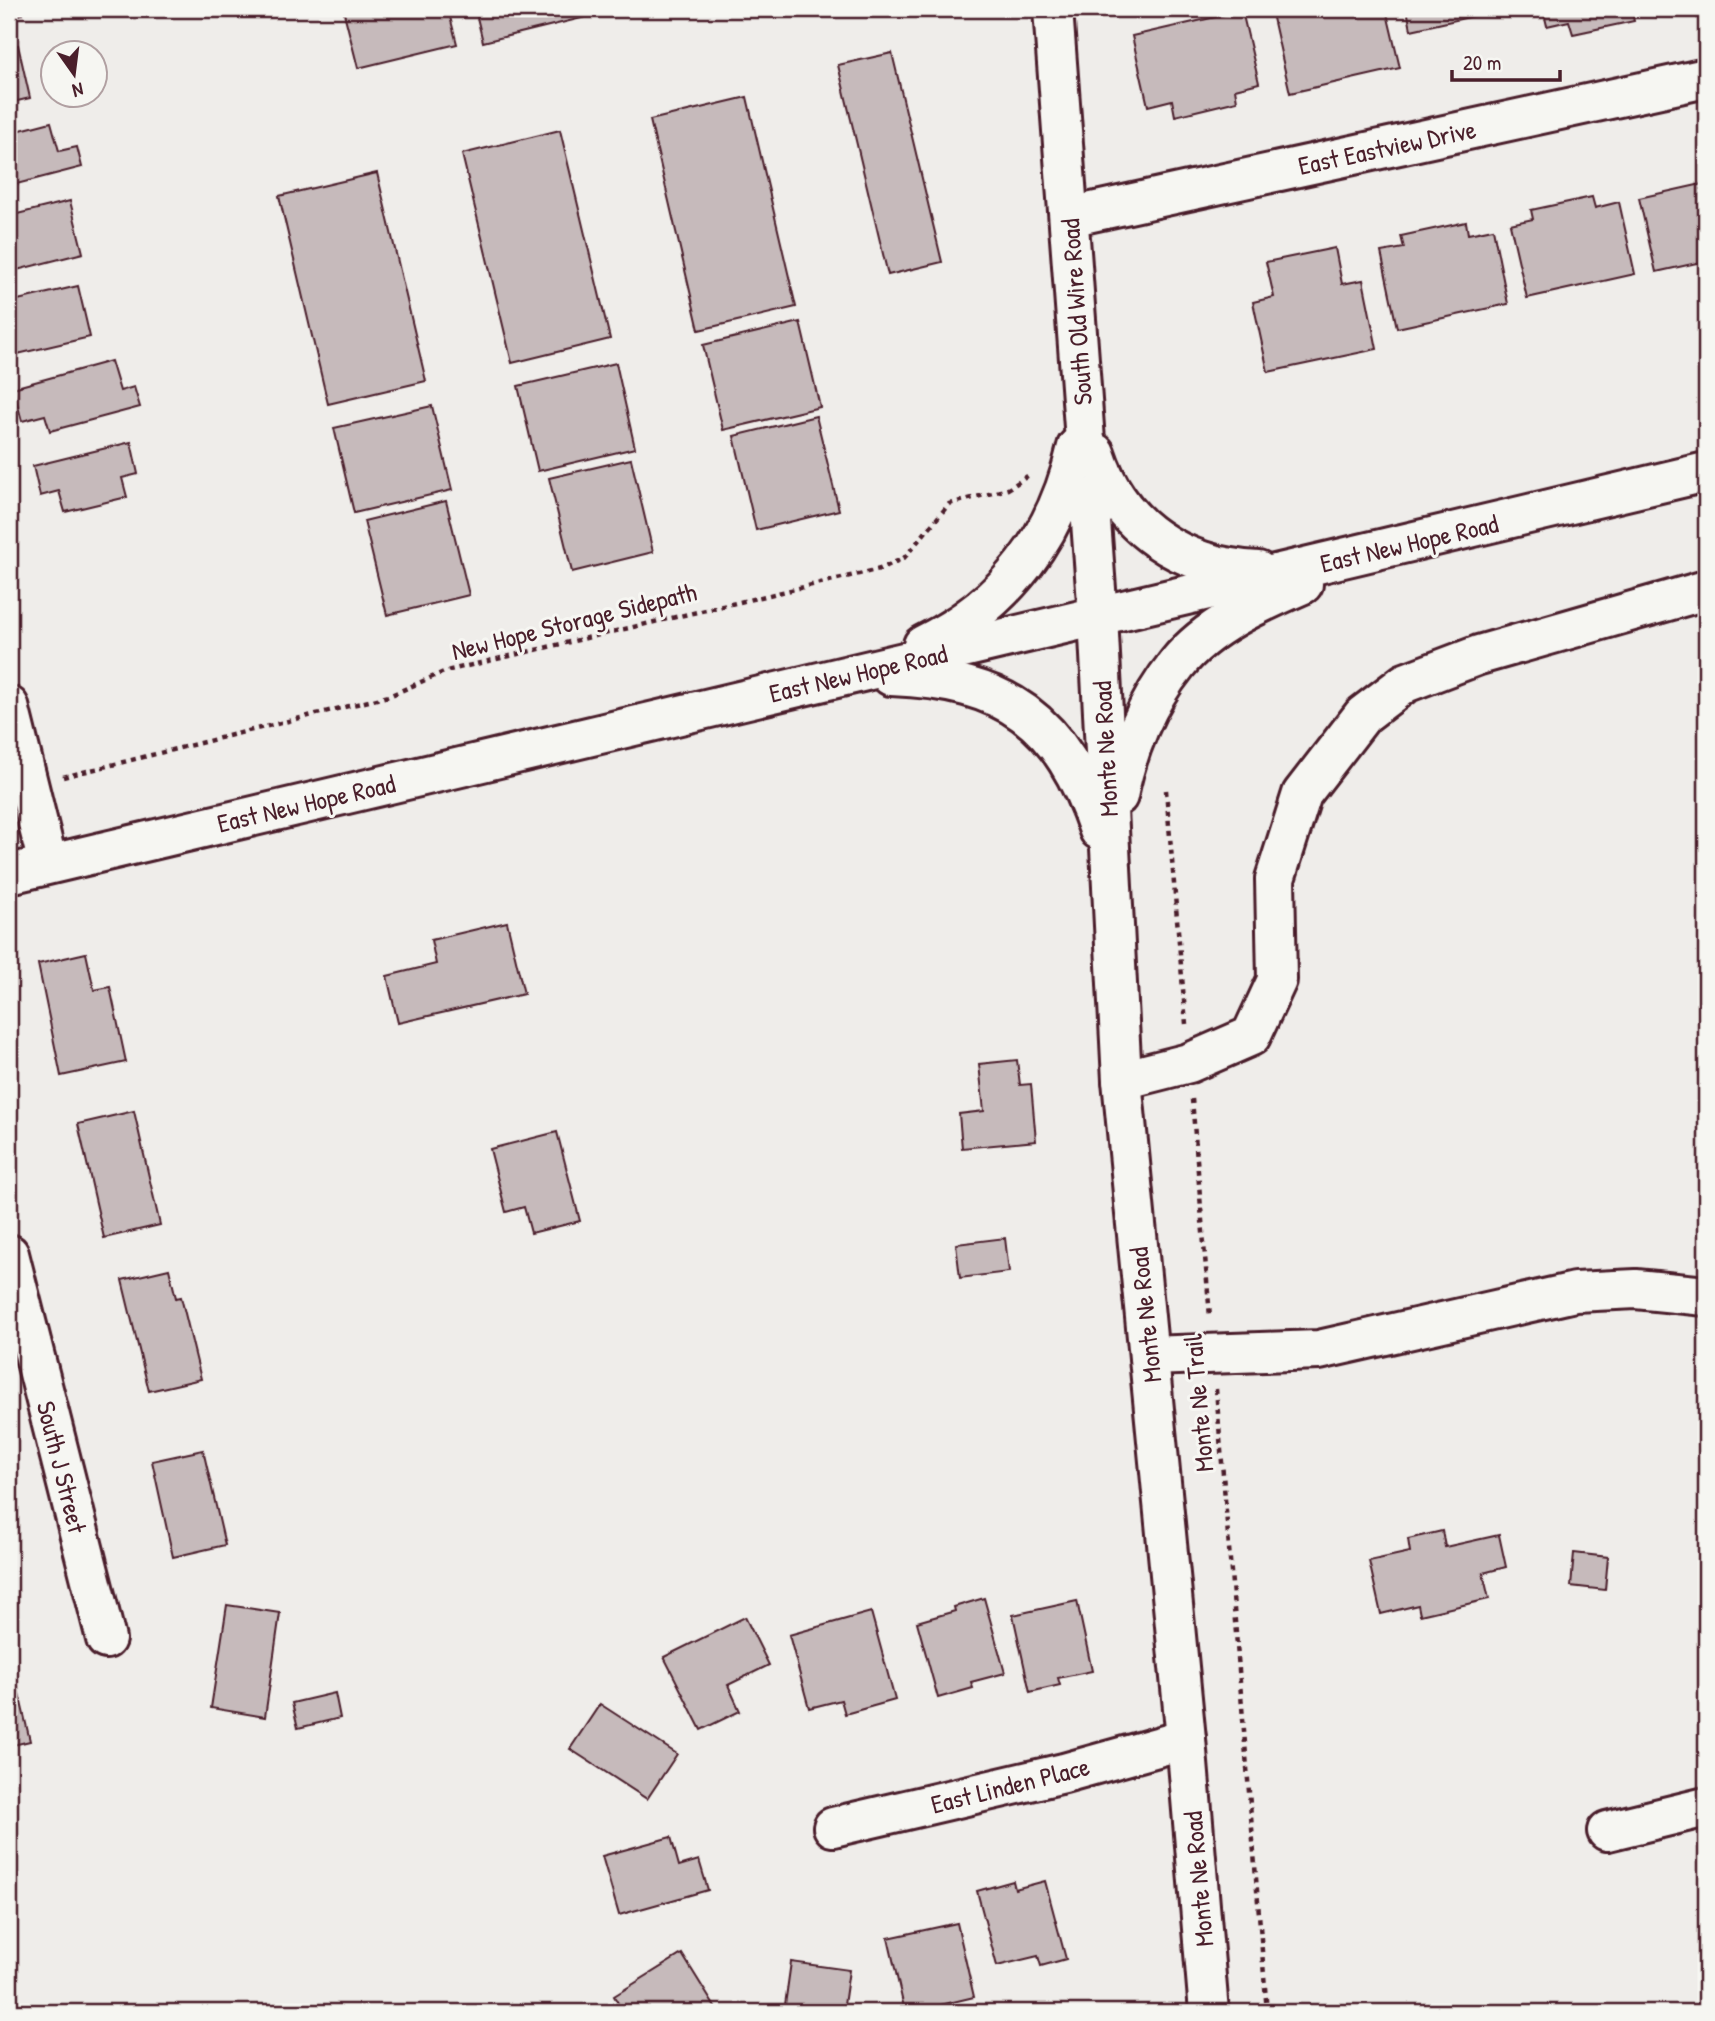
<svg xmlns="http://www.w3.org/2000/svg" width="1715" height="2021" font-family="'Patrick Hand',sans-serif">
  <style>
    .building { fill: #c6babb; stroke: #4a1f2b; stroke-width: 2 }
    .lines { fill: none; stroke-linecap: round; stroke-linejoin: round }
    .minor-casing { stroke: #4a1f2b; stroke-width: 44 }
    .path { stroke: #4a1f2b; stroke-width: 4.5; stroke-dasharray: 5 5; stroke-linecap: butt }
    .minor { stroke: #f6f6f2; stroke-width: 38 }
    .labels { text-anchor: middle; dominant-baseline: central; stroke-width: 6; stroke-linejoin: round; paint-order: stroke }
    .street-label { font-size: 26px; fill: #4a1f2b; stroke: #f6f6f2 }
  </style>
  <rect width="100%" height="100%" fill="#efedea"/>
  <filter id="ink" filterUnits="userSpaceOnUse"><feTurbulence type="fractalNoise" baseFrequency=".0143" numOctaves="2"/><feDisplacementMap in="SourceGraphic" scale="14" xChannelSelector="R" yChannelSelector="G"/><feConvolveMatrix kernelMatrix="1 2 1 2 8 2 1 2 1" color-interpolation-filters="sRGB"/></filter>
  <g filter="url(#ink)">
    <g class="building">
      <polygon points="9,9 22,9 23,14 9,17"/>
      <polygon points="343,9 448,9 457,44 358,68"/>
      <polygon points="475,9 589,9 590,16 483,42"/>
      <polygon points="1271,9 1386,9 1400,68 1290,93"/>
      <polygon points="1407,9 1500,9 1501,10 1411,30"/>
      <polygon points="1543,9 1631,9 1634,21 1573,34 1569,21 1547,26"/>
      <polygon points="1242,11 1259,83 1235,89 1237,101 1175,116 1172,100 1148,106 1132,36"/>
      <polygon points="18,45 30,98 9,103 9,47"/>
      <polygon points="892,53 942,262 888,275 838,65"/>
      <polygon points="747,97 796,307 699,330 650,120"/>
      <polygon points="51,122 59,151 77,147 82,167 9,186 9,133"/>
      <polygon points="560,130 610,339 512,363 462,154"/>
      <polygon points="377,173 426,381 328,404 279,196"/>
      <polygon points="1706,183 1706,261 1656,272 1639,198"/>
      <polygon points="1592,197 1595,208 1619,202 1635,274 1527,298 1510,224 1533,219 1531,210"/>
      <polygon points="70,201 83,253 9,272 9,216"/>
      <polygon points="1466,222 1468,234 1493,229 1508,304 1397,328 1381,252 1404,248 1401,236"/>
      <polygon points="1335,248 1342,284 1363,280 1377,349 1268,372 1253,302 1274,297 1266,262"/>
      <polygon points="78,286 90,337 9,356 9,302"/>
      <polygon points="800,322 820,407 723,430 703,345"/>
      <polygon points="111,361 120,391 134,387 140,407 50,431 45,415 22,421 13,388"/>
      <polygon points="616,363 635,448 538,471 518,386"/>
      <polygon points="432,406 452,490 354,513 334,428"/>
      <polygon points="816,416 839,510 756,530 734,436"/>
      <polygon points="131,442 138,474 122,478 127,497 65,512 59,491 40,496 33,466"/>
      <polygon points="631,459 653,552 572,572 549,478"/>
      <polygon points="446,501 469,595 387,615 364,521"/>
      <polygon points="507,922 524,994 398,1023 387,976 436,964 431,940"/>
      <polygon points="86,953 94,990 110,987 126,1062 61,1076 38,964"/>
      <polygon points="1017,1060 1020,1085 1031,1084 1036,1141 962,1148 959,1114 984,1111 979,1064"/>
      <polygon points="134,1111 160,1225 104,1238 78,1124"/>
      <polygon points="557,1132 580,1221 531,1233 524,1207 506,1212 490,1149"/>
      <polygon points="1005,1238 1009,1272 960,1278 956,1244"/>
      <polygon points="169,1269 176,1298 181,1297 201,1379 149,1391 122,1280"/>
      <polygon points="203,1450 225,1545 173,1557 152,1461"/>
      <polygon points="1442,1531 1445,1547 1499,1535 1506,1567 1483,1573 1489,1599 1420,1615 1418,1605 1381,1614 1369,1561 1410,1552 1408,1539"/>
      <polygon points="1574,1553 1608,1557 1605,1590 1571,1586"/>
      <polygon points="984,1598 1005,1673 971,1682 973,1688 938,1698 917,1622 955,1611 954,1607"/>
      <polygon points="1077,1601 1092,1671 1058,1678 1060,1685 1030,1692 1013,1615"/>
      <polygon points="227,1605 280,1613 265,1717 211,1708"/>
      <polygon points="871,1612 895,1700 845,1714 841,1700 809,1708 789,1635"/>
      <polygon points="745,1617 769,1665 728,1685 740,1711 701,1730 664,1657"/>
      <polygon points="9,1650 30,1741 9,1746"/>
      <polygon points="335,1693 340,1718 298,1728 292,1703"/>
      <polygon points="600,1704 677,1754 647,1799 570,1749"/>
      <polygon points="671,1837 679,1866 699,1860 708,1890 619,1915 602,1856"/>
      <polygon points="1013,1881 1015,1889 1045,1881 1066,1959 1041,1966 1038,1956 997,1966 977,1891"/>
      <polygon points="957,1923 974,1997 932,2007 933,2012 905,2012 888,1938"/>
      <polygon points="682,1954 718,2012 623,2012 614,1996"/>
      <polygon points="791,1962 849,1970 843,2012 784,2012"/>
    </g>
    <g class="lines">
      <defs>
        <g id="minor">
          <polyline points="1053,9 1098,616 1122,1080 1186,1739 1209,2012"/>
          <polyline points="1069,217 1706,78"/>
          <path d="M1095,453c24,75 86,114 163,118"/>
          <path d="M923,645c83,-40 134,-109 154,-198"/>
          <path d="M891,676c115,4 171,44 208,154"/>
          <polyline points="9,706 48,864"/>
          <path d="M1118,796c9,-46 29,-95 59,-132 30,-38 82,-61 126,-80"/>
          <polyline points="9,874 1706,472"/>
          <polyline points="1122,1080 1189,1063 1251,1036 1277,980 1275,879 1302,794 1363,715 1405,683 1479,655 1706,590"/>
          <polyline points="9,1254 106,1639"/>
          <polyline points="1149,1356 1319,1350 1575,1292 1636,1289 1706,1296"/>
          <polyline points="833,1827 1064,1773 1186,1739"/>
          <polyline points="1607,1831 1706,1807"/>
        </g>
      </defs>
      <use href="#minor" class="minor-casing"/>
      <g class="path">
        <polyline points="63,777 389,696 446,671 880,569 904,558 949,504 1008,489 1029,475"/>
        <polyline points="1166,790 1186,1024"/>
        <polyline points="1192,1099 1210,1317"/>
        <polyline points="1216,1389 1267,2012"/>
      </g>
      <use href="#minor" class="minor"/>
    </g>
  </g>
  <g class="labels">
    <g class="street-label">
      <text transform="translate(1387 147) rotate(-12)">East Eastview Drive</text>
      <text transform="translate(1076 312) rotate(-94)">South Old Wire Road</text>
      <text transform="translate(1409 543) rotate(-13)">East New Hope Road</text>
      <text transform="translate(574 621) rotate(-14)">New Hope Storage Sidepath</text>
      <text transform="translate(858 673) rotate(-13)">East New Hope Road</text>
      <text transform="translate(1105 749) rotate(-93)">Monte Ne Road</text>
      <text transform="translate(306 803) rotate(-13)">East New Hope Road</text>
      <text transform="translate(1145 1315) rotate(-96)">Monte Ne Road</text>
      <text transform="translate(1198 1403) rotate(-95)">Monte Ne Trail</text>
      <text transform="translate(62 1467) rotate(76)">South J Street</text>
      <text transform="translate(1010 1785) rotate(-14)">East Linden Place</text>
      <text transform="translate(1198 1879) rotate(-95)">Monte Ne Road</text>
    </g>
  </g>
  <rect width="1715" height="2021" fill="none" stroke="#f6f6f2" stroke-width="35"/>
  <rect x="18" y="18" width="1680" height="1986" fill="none" stroke="#4a1f2b" stroke-width="2.5" filter="url(#ink)"/>
  <g transform="translate(74 74) rotate(166)"><circle r="33" fill="#f6f6f2" stroke="#b1a0a2" stroke-width="2"/>
  <path d="M0-5L12 26L0 18L-12 26Z" fill="#4a1f2b"/>
  <text y="-10" font-size="19" font-weight="bold" text-anchor="middle" fill="#4a1f2b">N</text>
  </g>
  <path d="M1452 70v10h108v-10" fill="none" stroke="#4a1f2b" stroke-width="3.5"/>
  <text x="1463" y="70" font-size="21" fill="#4a1f2b" stroke="#f6f6f2" stroke-width="5" paint-order="stroke">20 m</text>
</svg>
